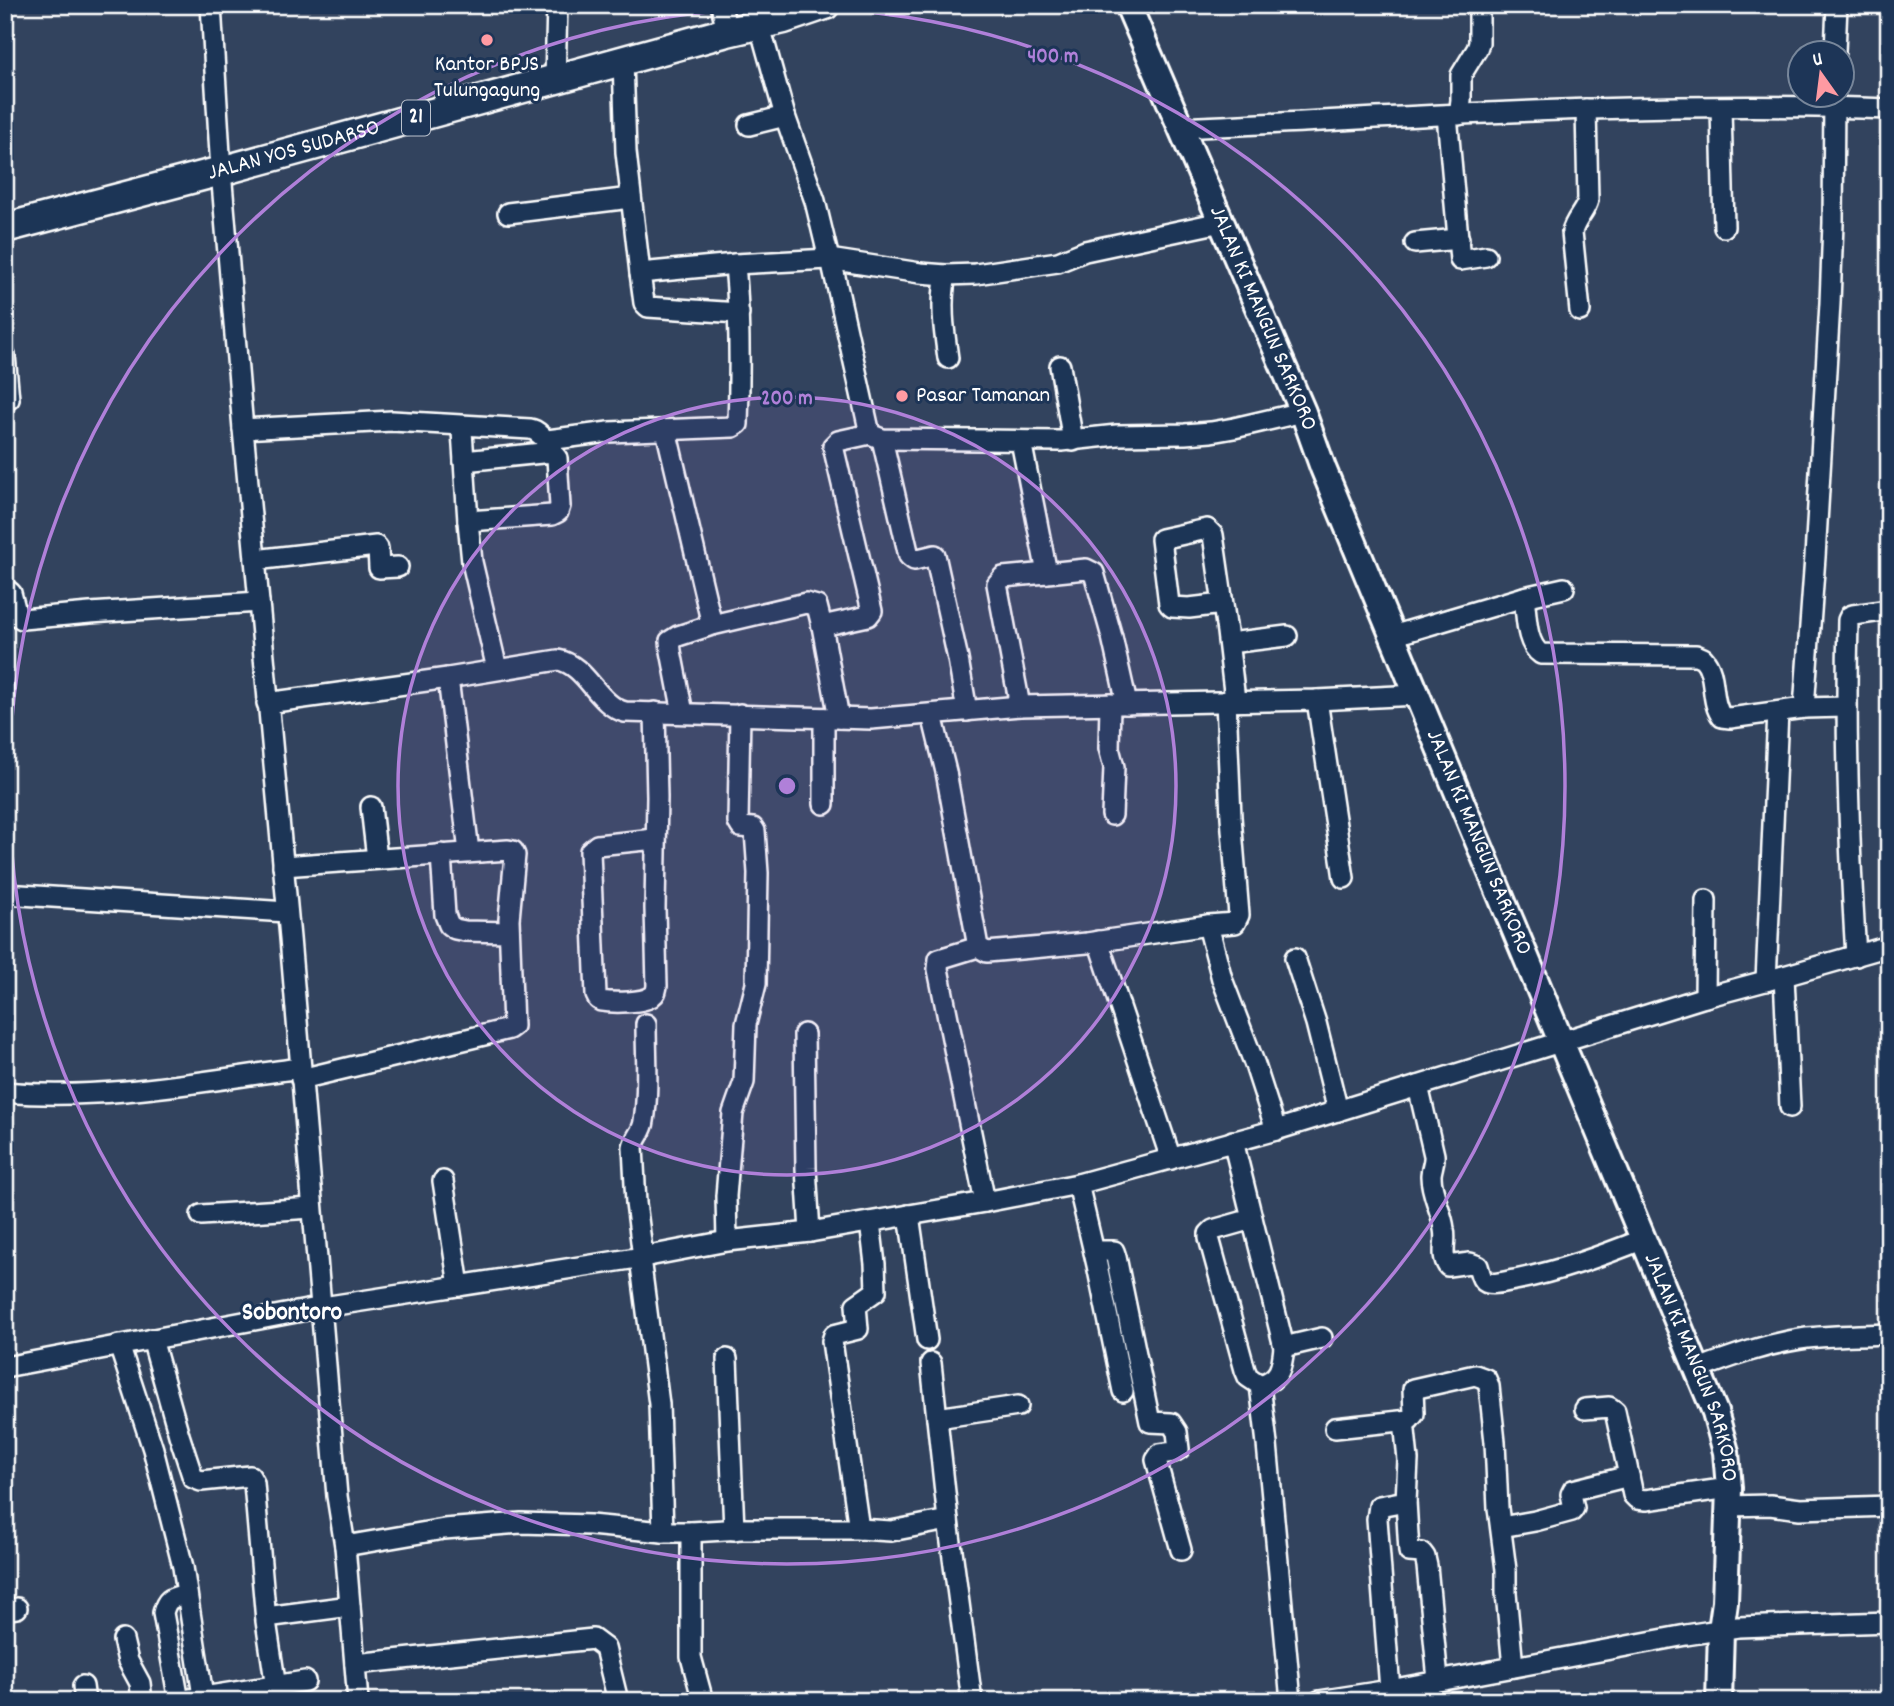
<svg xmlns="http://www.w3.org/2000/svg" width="1894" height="1706" font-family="Dekko,sans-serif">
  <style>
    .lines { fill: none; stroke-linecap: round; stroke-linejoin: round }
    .minor-casing { stroke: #fff; stroke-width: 24 }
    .major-casing { stroke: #fff; stroke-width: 30 }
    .highway-casing { stroke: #fff; stroke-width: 33 }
    .minor { stroke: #1d3557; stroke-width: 19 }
    .major { stroke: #1d3557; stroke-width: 24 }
    .highway { stroke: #1d3557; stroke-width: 28 }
    .ring { fill: none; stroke: #b080d9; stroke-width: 3.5 }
    .poi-dot { fill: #ff9aa2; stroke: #1d3557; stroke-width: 2.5 }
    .labels { text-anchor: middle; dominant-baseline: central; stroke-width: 6; stroke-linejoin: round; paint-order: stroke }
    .shield { fill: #1d3557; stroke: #bbc2cd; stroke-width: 2 }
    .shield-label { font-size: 21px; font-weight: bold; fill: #fff }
    .poi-label { font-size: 23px; fill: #fff; stroke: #1d3557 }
    .street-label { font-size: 23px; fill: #fff; stroke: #1d3557 }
    .quarter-label { font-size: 26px; font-weight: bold; fill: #fff; stroke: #1d3557 }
    .centre { fill: #b080d9; stroke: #1d3557; stroke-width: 3.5 }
    .ring-label { font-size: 21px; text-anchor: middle; font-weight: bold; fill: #b080d9; stroke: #1d3557; stroke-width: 6; stroke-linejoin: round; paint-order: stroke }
  </style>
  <rect width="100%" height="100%" fill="#32435e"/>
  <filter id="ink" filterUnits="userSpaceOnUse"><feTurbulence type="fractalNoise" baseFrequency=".0143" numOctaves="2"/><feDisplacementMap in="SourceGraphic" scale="14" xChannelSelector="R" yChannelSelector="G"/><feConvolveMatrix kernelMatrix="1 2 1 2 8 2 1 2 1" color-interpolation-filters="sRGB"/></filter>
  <g filter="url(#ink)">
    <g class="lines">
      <defs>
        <g id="minor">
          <polyline points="211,5 221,171 243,429 290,938 337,1496 345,1546 358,1701"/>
          <polyline points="721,5 727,32"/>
          <polyline points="759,23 785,116 815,201 829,259"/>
          <polyline points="1835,52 1837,5"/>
          <polyline points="623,61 626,152 640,273 735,264 829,259 920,273 946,275 976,274 1058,262 1085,251 1221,222"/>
          <polyline points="555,80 557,5"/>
          <polyline points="1721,108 1724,227"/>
          <polyline points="1447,115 1460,260 1486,256"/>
          <polyline points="1459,115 1461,100 1461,75 1477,49 1479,43 1479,5"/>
          <polyline points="749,125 785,116"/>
          <path d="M1180,128c236,-11 473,-28 709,-19"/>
          <polyline points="508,213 631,198"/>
          <polyline points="1415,243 1459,239"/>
          <polyline points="831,259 870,434 882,439 1061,441 1117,435 1185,434 1211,432 1234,428 1303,412"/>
          <polyline points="640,273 644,303 648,307 739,313"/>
          <path d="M946,275c-6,29 -2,55 2,83"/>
          <path d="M1580,311l-8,-79c3,-13 13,-20 16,-32l-2,-91"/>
          <polyline points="5,355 9,399 5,402"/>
          <polyline points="1060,366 1073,441"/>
          <path d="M243,429l149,-8 138,8c9,1 11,9 18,11l61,-8 124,-5 5,-3c2,-54 2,-107 -3,-160"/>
          <polyline points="666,430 712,625"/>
          <polyline points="462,431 468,521 472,562 497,669"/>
          <polyline points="882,439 909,556 914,560 935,555 958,659 967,711"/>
          <polyline points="1021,441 1047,573 1086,569 1094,573 1112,637 1127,704"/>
          <polyline points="464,461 552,452 557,458 560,506 558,512 552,515 468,521"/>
          <polyline points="255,560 376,546 378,548 379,568 398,567"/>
          <polyline points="5,588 11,593 17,616 22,619 90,613 259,602"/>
          <path d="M1524,597c3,18 1,46 17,57l155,1 7,3c15,16 6,42 19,59l8,1 74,-10 42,-1"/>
          <polyline points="1223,604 1189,608 1172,607 1169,604 1161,539 1207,529 1213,535 1227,632 1235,700"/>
          <polyline points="1392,636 1524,597 1564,588"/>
          <polyline points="1229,643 1287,636"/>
          <polyline points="448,678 469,852"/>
          <polyline points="1317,700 1344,878"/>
          <polyline points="1226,701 1231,817 1239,915 1235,923 1208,925 1222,979 1255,1065 1276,1130"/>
          <path d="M267,703l181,-25 110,-18c29,5 39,45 67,52l246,7 149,-13 297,-6 100,-5"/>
          <polyline points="1110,704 1109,748 1114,767 1112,815"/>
          <polyline points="1020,706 997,584 1003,577 1047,573"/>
          <polyline points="1804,708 1815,557 1830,303 1833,223 1834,96"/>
          <polyline points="683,713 671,651 670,641 678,636 712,625 806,603 817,606 822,626"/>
          <polyline points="932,715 946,772 978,947 987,952 1087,943 1208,925"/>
          <polyline points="824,718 824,804"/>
          <polyline points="839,718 822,626 868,616 872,611 833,446 838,441 870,434"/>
          <polyline points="371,807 377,859"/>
          <path d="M655,839l-58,6 -7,6 6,144 2,4 3,2c12,2 43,2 51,-5 4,-3 4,-5 5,-10l-2,-78 2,-111 -2,-85"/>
          <polyline points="441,854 445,915 449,925 455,929 465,931 509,932"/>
          <polyline points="283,866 508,850 513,851 515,855 509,919 513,1026 509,1029 301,1079"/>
          <polyline points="5,894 287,912"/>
          <polyline points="1098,941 1171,1159"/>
          <polyline points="978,947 939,959 938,969 985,1202"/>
          <path d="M1856,956c-7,-112 -11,-224 -8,-336l2,-4 3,-1 36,-5"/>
          <polyline points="1295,958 1316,1023 1338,1111"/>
          <polyline points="1784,976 1790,1107"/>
          <polyline points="1766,981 1778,712"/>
          <polyline points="1705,997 1706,900"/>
          <polyline points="804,1034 806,1168 810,1232"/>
          <path d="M1418,1086l16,69c1,7 -3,14 -3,21 0,18 11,35 13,53 3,14 -4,25 4,37l22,-3 8,3c2,6 3,16 10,17 8,2 19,-2 27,-3 45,-9 86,-24 129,-41"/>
          <path d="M5,1092c99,9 197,-11 295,-24"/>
          <path d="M1233,1141l51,206c-2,19 -3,32 -24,38"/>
          <polyline points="443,1181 459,1286"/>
          <polyline points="1078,1184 1097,1265 1123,1391"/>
          <polyline points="201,1215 312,1208"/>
          <polyline points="909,1215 927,1340"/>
          <polyline points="1252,1219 1213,1230 1209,1234 1209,1238 1245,1370 1248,1377 1260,1385 1267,1444 1291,1701"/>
          <polyline points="727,1241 726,1196 733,1113 744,1082 746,1024 756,984 758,873 755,831 753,828 741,827 738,822 740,714"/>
          <polyline points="1094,1251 1114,1251 1116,1257 1150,1422 1171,1423 1177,1432 1179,1449 1174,1452 1160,1454 1156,1460 1181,1550"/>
          <path d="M643,1257l-7,-54 -3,-56c2,-10 10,-15 11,-26 5,-31 2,-65 2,-97"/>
          <polyline points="640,1258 659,1404 663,1532"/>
          <polyline points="152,1339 179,1435 193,1478 201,1481 250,1476 254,1483 266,1621 278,1701"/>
          <polyline points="119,1345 153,1449 183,1567 203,1696"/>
          <polyline points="1284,1347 1322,1338"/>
          <polyline points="727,1359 734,1530"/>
          <polyline points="931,1363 948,1520"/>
          <polyline points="5,1367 323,1307 643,1257 727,1241 810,1232 985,1202 1078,1184 1276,1130 1705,997 1784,976 1889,946"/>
          <path d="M1696,1370c36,-14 73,-27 111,-32 27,-3 55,-3 82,-4"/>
          <polyline points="937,1418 1018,1406"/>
          <polyline points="1335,1428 1409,1420 1414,1414 1413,1389 1475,1375 1486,1379 1489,1386 1495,1442 1498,1508 1506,1570 1506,1593 1513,1667"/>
          <polyline points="1629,1476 1633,1495 1637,1499 1646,1500 1729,1488"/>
          <polyline points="1406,1501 1409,1552 1422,1553 1425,1557 1427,1566 1438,1680"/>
          <polyline points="1728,1506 1770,1505 1800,1509 1889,1506"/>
          <polyline points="1501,1527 1535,1521 1572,1511 1574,1508 1571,1494 1573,1490 1629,1476 1615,1411 1609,1407 1585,1409"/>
          <polyline points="859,1529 832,1341 834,1335 858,1329 856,1305 876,1291 875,1264 870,1222"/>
          <polyline points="691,1532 691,1657 703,1701"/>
          <polyline points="345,1546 444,1529 521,1523 590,1525 663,1532 691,1532 742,1529 859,1529 891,1531 948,1520 972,1701"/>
          <polyline points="5,1610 17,1608"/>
          <polyline points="266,1617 350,1606"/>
          <polyline points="123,1640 128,1661 140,1683 142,1701"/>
          <polyline points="355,1664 593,1639 605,1648 618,1701"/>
          <polyline points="83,1686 85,1701"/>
          <polyline points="1390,1690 1377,1519 1379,1506 1406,1501 1408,1460 1404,1421"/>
          <polyline points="178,1701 305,1681"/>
          <path d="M179,1701l-16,-88c4,-16 9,-15 24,-19"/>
          <polyline points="1319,1701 1390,1690 1686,1635 1738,1627 1889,1622"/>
        </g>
        <g id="major">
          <path id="s1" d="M1128,5l175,407 20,56 94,227 298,717 11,40 3,36 -4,114 -4,28 -2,71"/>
        </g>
        <g id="highway">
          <path id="s2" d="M5,228l216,-57 506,-139 57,-13 41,-14"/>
        </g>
      </defs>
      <use href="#minor" class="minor-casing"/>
      <use href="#major" class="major-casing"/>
      <use href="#highway" class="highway-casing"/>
      <use href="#minor" class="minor"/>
      <use href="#major" class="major"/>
      <use href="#highway" class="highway"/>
    </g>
  </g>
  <circle cx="787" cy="786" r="389" fill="#b080d9" fill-opacity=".12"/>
  <g class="ring">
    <circle cx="787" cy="786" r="389"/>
    <circle cx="787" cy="786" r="778"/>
  </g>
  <g class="poi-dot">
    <circle cx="487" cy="40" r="7"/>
    <circle cx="902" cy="396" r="7"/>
  </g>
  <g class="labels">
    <rect class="shield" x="402" y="100.5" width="28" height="35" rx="5"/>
    <g class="shield-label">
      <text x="416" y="118">21</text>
    </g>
    <g class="poi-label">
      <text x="487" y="65">Kantor BPJS<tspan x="487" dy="26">Tulungagung</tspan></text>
      <text x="916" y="396" text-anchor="start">Pasar Tamanan</text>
    </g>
    <g class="street-label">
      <text stroke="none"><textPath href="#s2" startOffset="299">JALAN YOS SUDARSO</textPath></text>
      <text stroke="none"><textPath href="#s1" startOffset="341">JALAN KI MANGUN SARKORO</textPath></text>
      <text stroke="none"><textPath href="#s1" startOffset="908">JALAN KI MANGUN SARKORO</textPath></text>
      <text stroke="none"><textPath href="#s1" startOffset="1475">JALAN KI MANGUN SARKORO</textPath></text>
    </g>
    <g class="quarter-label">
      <text x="292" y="1313">Sobontoro</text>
    </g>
  </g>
  <circle cx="787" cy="786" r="10" class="centre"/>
  <g class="ring-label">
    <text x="1053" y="62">400 m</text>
    <text x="787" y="404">200 m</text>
  </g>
  <rect width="1894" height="1706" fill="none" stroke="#1d3557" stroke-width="28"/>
  <rect x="14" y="14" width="1866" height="1678" fill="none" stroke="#fff" stroke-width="2.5" filter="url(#ink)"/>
  <g transform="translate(1821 74) rotate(346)"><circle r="33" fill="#1d3557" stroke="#77869a" stroke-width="2"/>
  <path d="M0-5L12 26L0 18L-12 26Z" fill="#ff9aa2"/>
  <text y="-10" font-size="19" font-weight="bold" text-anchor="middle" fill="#ffffff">U</text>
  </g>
</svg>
